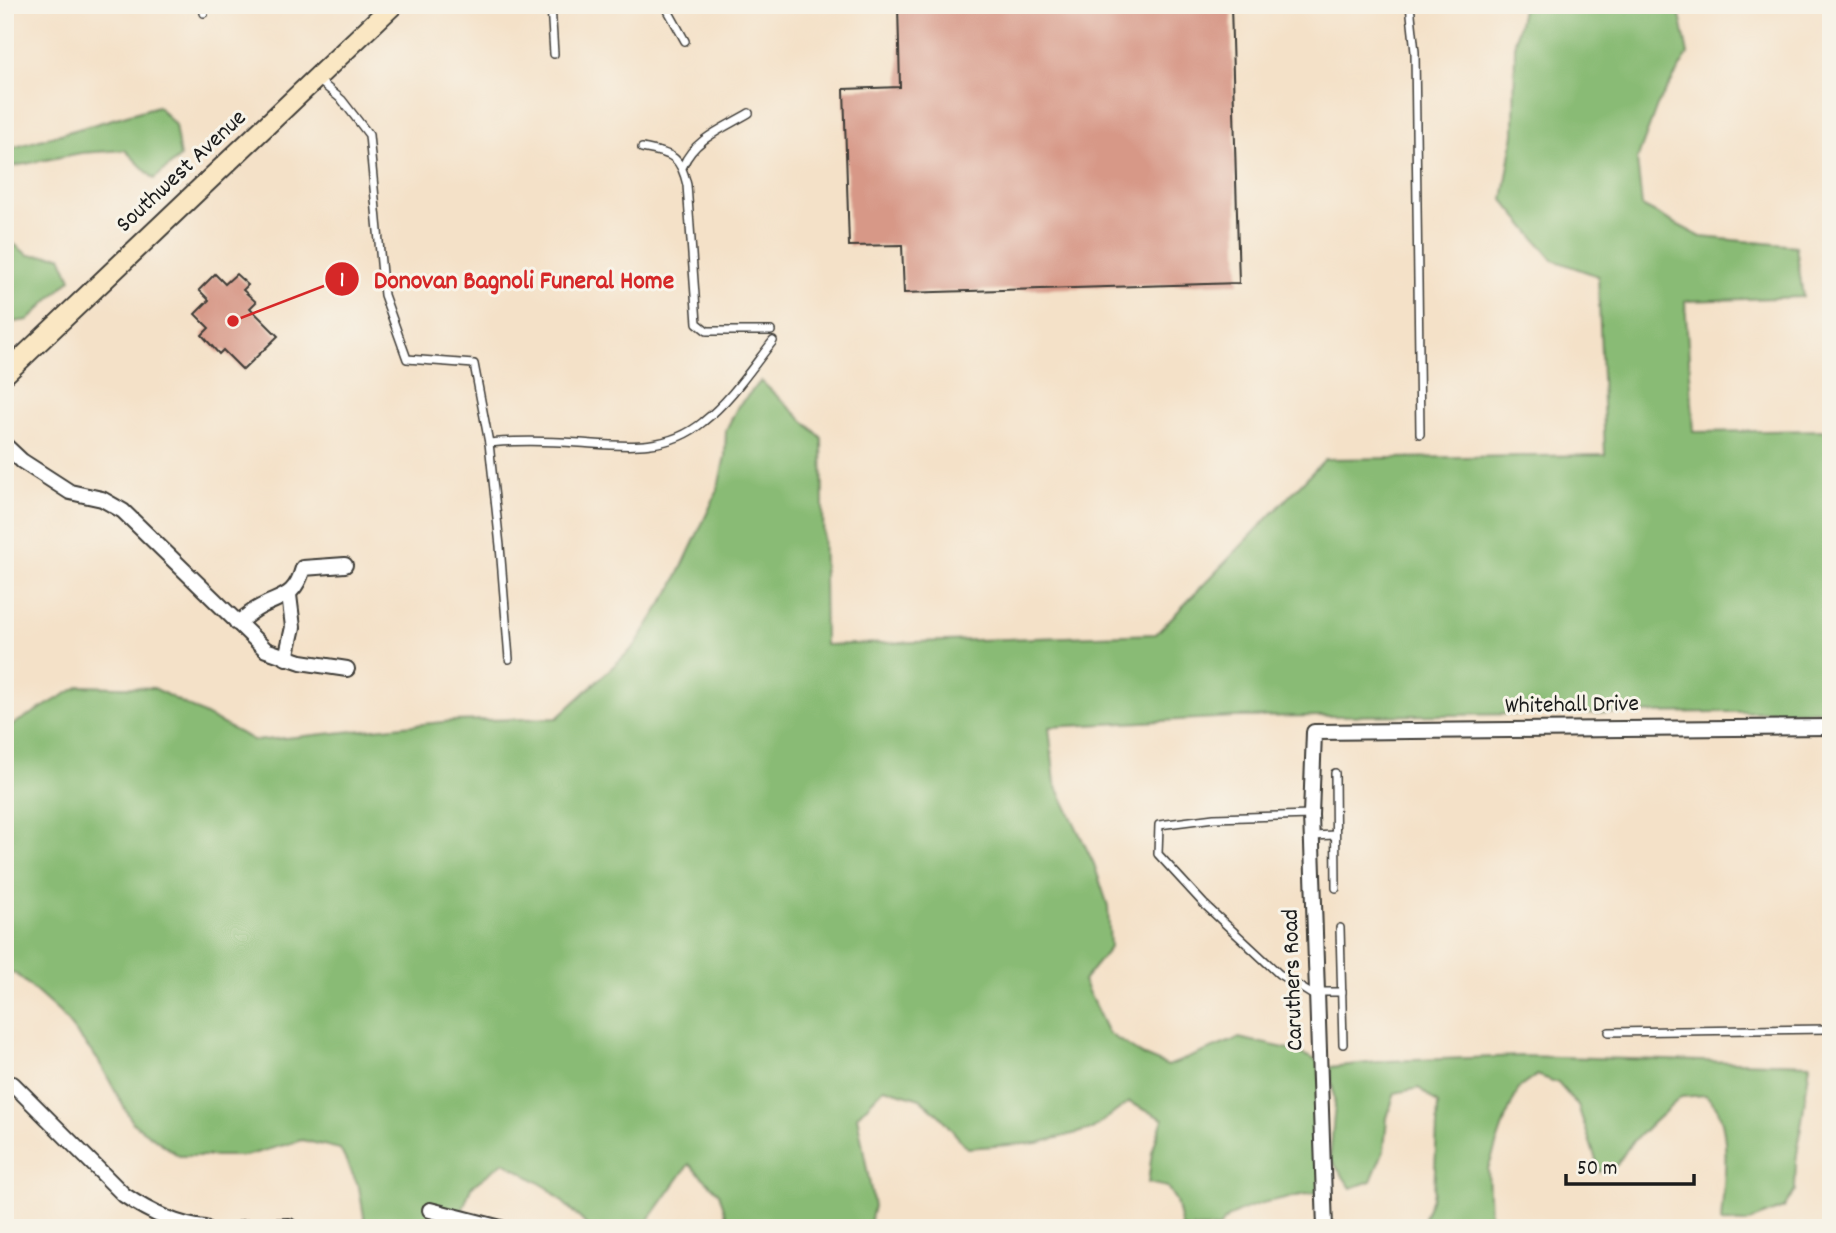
<svg xmlns="http://www.w3.org/2000/svg" width="1836" height="1233" font-family="Dekko,sans-serif">
  <style>
    .forest { fill: #89bb74; stroke: #526c48; stroke-width: 2 }
    .building { fill: #d79887 }
    .lines { fill: none; stroke-linecap: round; stroke-linejoin: round }
    .lane-casing { stroke: #3c3a36; stroke-width: 10 }
    .street-casing { stroke: #3c3a36; stroke-width: 18 }
    .secondary-casing { stroke: #3c3a36; stroke-width: 23 }
    .lane { stroke: #fff; stroke-width: 7 }
    .street { stroke: #fff; stroke-width: 14 }
    .secondary { stroke: #fae7c3; stroke-width: 19 }
    .labels { text-anchor: middle; dominant-baseline: central; stroke-width: 6; stroke-linejoin: round; paint-order: stroke }
    .street-label { font-size: 24px; fill: #1c1c1c; stroke: #f7f3e8 }
    .leader { fill: none; stroke: #d62828; stroke-width: 2.5 }
    .callout-dot { fill: #d62828; stroke: #f7f3e8; stroke-width: 2.5 }
    .mark-label { font-size: 21px; text-anchor: middle; font-weight: bold; fill: #fff }
    .callout-label { font-size: 26px; text-anchor: middle; font-weight: bold; fill: #d62828; stroke: #f7f3e8; stroke-width: 6; stroke-linejoin: round; paint-order: stroke }
  </style>
  <rect width="100%" height="100%" fill="#f7f3e8"/>
  <filter id="ink" filterUnits="userSpaceOnUse"><feTurbulence type="fractalNoise" baseFrequency=".0143" numOctaves="2"/><feDisplacementMap in="SourceGraphic" scale="14" xChannelSelector="R" yChannelSelector="G"/><feConvolveMatrix kernelMatrix="1 2 1 2 8 2 1 2 1" color-interpolation-filters="sRGB"/></filter>
  <filter id="wash" filterUnits="userSpaceOnUse"><feTurbulence type="fractalNoise" baseFrequency=".00686" numOctaves="4" result="noise"/><feDisplacementMap in="SourceGraphic" scale="28" xChannelSelector="R" yChannelSelector="G"/><feGaussianBlur stdDeviation="1.57" result="paint"/><feColorMatrix in="noise" values="0 0 0 0 0 0 0 0 0 0 0 0 0 0 0 0 0 1.4 0 .05"/><feComposite in="paint" operator="in"/></filter>
  <g filter="url(#wash)">
    <rect width="100%" height="100%" fill="#f4e1c8"/>
    <g class="forest">
      <path d="M1523,5h155l10,49 -31,52 -20,54 5,46 59,31 95,9 7,51 -118,4 9,131 137,-2v281l-596,6 -186,10 6,56 39,81 14,42 2,42 -27,33 25,52 36,23 24,10 71,-28 50,11 30,12 5,130c-26,5 -92,12 -105,37h-37l-6,-27 -9,-14 -19,-4 4,-31 11,-33 -34,-17 -37,27 -54,14 -71,5 -27,-32 -20,-17 -36,-11 -27,28 17,90 -5,22h-139l-11,-35 -30,-29 -46,64h-53l-42,-40 -44,-26 -33,25 -15,41h-90l-7,-41 -19,-38 -38,-9 -57,16h-66l-46,-33 -35,-63 -38,-47 -45,-40 -10,1v-245l75,-43 74,2 101,53 198,-20 104,-3 77,-71 39,-61 44,-94 8,-36 1,-26 12,-24 23,-25 61,57 3,207 331,-11 169,-175 280,-4 -7,-179 -45,-16 -50,-60 11,-66 1,-93z"/>
      <polygon points="158,106 175,125 180,157 154,179 125,150 81,153 5,168 5,150"/>
      <polygon points="5,237 28,255 61,256 71,279 28,320 5,323"/>
      <path d="M1522,1056l288,8 -14,98 -1,28 -11,18 -39,15 -24,-1c2,-35 10,-77 -2,-110 -2,-6 -9,-12 -13,-17l-25,2 -50,46 -14,22 -17,7 -22,-66 -20,-23 -21,-8 -18,13 -13,29 -18,52 2,51 6,8h-76l14,-36 4,-88 -19,-16 -24,5 -8,25 -3,32 -13,31 -20,7 -21,-30 5,-53 -5,-38 58,-6z"/>
    </g>
    <g id="blocks">
      <g class="building">
        <polygon points="898,5 1231,5 1239,283 904,293 902,245 849,246 844,89 900,87"/>
        <polygon points="215,274 225,284 236,274 248,285 243,290 256,302 250,308 278,336 243,370 223,350 219,354 202,335 209,328 195,314 209,300 199,290"/>
      </g>
    </g>
  </g>
  <g filter="url(#ink)">
    <use href="#blocks" fill-opacity="0" stroke="#3c3a36" stroke-width="2"/>
    <g class="lines">
      <defs>
        <g id="lane">
          <polyline points="203,5 204,13"/>
          <polyline points="551,5 554,54"/>
          <polyline points="665,5 685,41"/>
          <polyline points="1410,5 1415,52 1420,434"/>
          <polyline points="1818,5 1831,8"/>
          <polyline points="317,79 342,100 369,135 384,295 407,359 474,364 489,443 500,546 509,659"/>
          <path d="M642,148c29,6 38,6 45,37l10,138 10,8h64"/>
          <path d="M683,166c11,-27 41,-38 66,-53"/>
          <path d="M489,443c31,-3 60,-2 91,0 43,3 87,9 123,-21 28,-22 48,-53 70,-81"/>
          <polyline points="1335,773 1336,888"/>
          <polyline points="1311,815 1214,818 1159,825 1158,854 1204,904 1279,974 1316,997"/>
          <polyline points="1312,836 1335,835"/>
          <polyline points="1340,928 1343,1044"/>
          <polyline points="1317,992 1342,992"/>
          <polyline points="1609,1032 1831,1029"/>
        </g>
        <g id="street">
          <polyline points="5,445 22,461 70,492 102,499 123,511 266,650 301,662 347,669"/>
          <path d="M237,623c8,-5 15,-12 23,-16 23,-12 35,-10 43,-39l42,-3"/>
          <polyline points="286,658 293,627 289,595"/>
          <path d="M5,1091l8,-7 111,111c25,17 51,30 81,33"/>
          <polyline points="430,1210 501,1228"/>
          <polyline points="243,1228 289,1226 289,1228"/>
          <polyline points="1325,1228 1311,815 1314,732 1831,727"/>
        </g>
        <polyline id="secondary" points="5,374 393,5"/>
      </defs>
      <use href="#lane" class="lane-casing"/>
      <use href="#street" class="street-casing"/>
      <use href="#secondary" class="secondary-casing"/>
      <use href="#lane" class="lane"/>
      <use href="#street" class="street"/>
      <use href="#secondary" class="secondary"/>
    </g>
  </g>
  <g class="labels">
    <g class="street-label">
      <text transform="translate(182 172) rotate(-43)">Southwest Avenue</text>
      <text transform="translate(1572 706) rotate(-1)">Whitehall Drive</text>
      <text transform="translate(1294 980) rotate(-92)">Caruthers Road</text>
    </g>
  </g>
  <path class="leader" d="M233 321L342 279"/>
  <g class="callout-dot">
    <circle cx="233" cy="321" r="7"/>
    <circle cx="342" cy="279" r="18"/>
  </g>
  <g class="mark-label">
    <text x="342" y="286">1</text>
  </g>
  <g class="callout-label">
    <text x="524" y="288">Donovan Bagnoli Funeral Home</text>
  </g>
  <rect width="1836" height="1233" fill="none" stroke="#f7f3e8" stroke-width="28"/>
  <path d="M1566 1174v10h128v-10" fill="none" stroke="#1c1c1c" stroke-width="3.5"/>
  <text x="1577" y="1174" font-size="21" fill="#1c1c1c" stroke="#f7f3e8" stroke-width="5" paint-order="stroke">50 m</text>
</svg>
